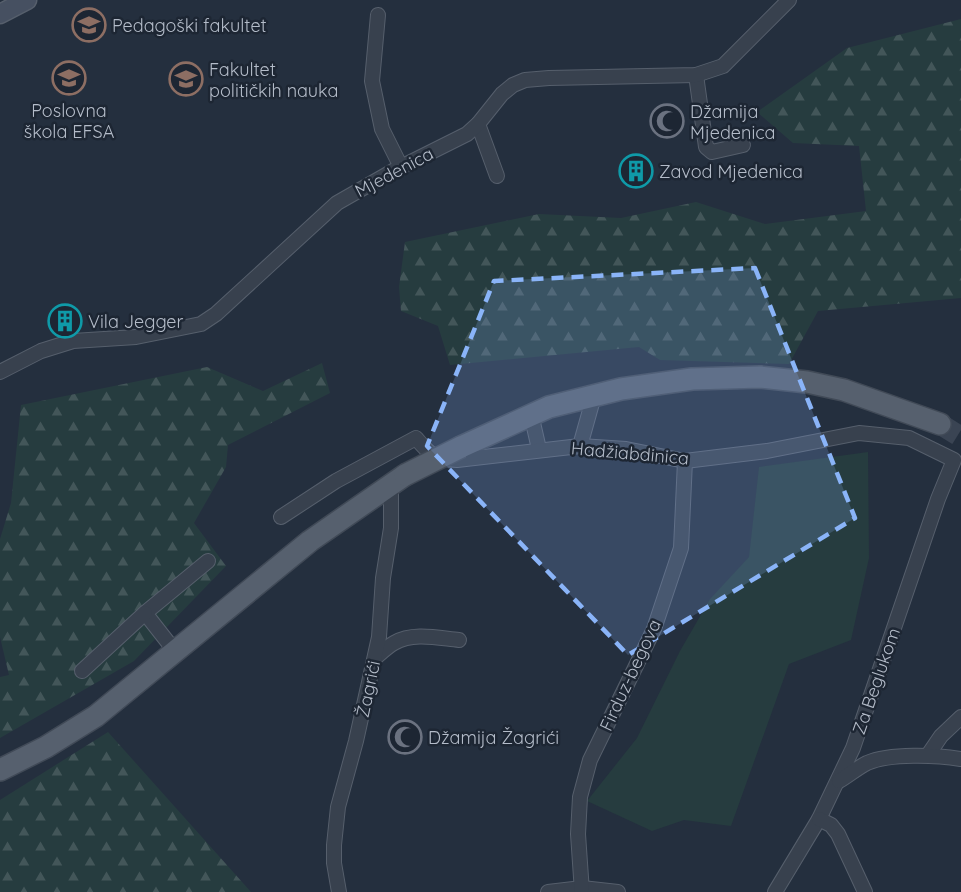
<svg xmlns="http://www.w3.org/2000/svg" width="961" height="892" font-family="Quicksand,sans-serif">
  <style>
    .grass { fill: #263c3f }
    .forest { fill: url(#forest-firs) }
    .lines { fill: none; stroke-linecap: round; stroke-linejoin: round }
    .primary-tunnel { stroke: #3a4453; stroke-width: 21; stroke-dasharray: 21 10; stroke-linecap: butt }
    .minor-casing { stroke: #565f6c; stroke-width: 16 }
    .secondary-casing { stroke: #565f6c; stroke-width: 21 }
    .primary-casing { stroke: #414a57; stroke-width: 24 }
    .minor { stroke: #38414e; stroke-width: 14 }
    .secondary { stroke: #465061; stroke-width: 18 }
    .primary { stroke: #56606e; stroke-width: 21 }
    .primary-bridge-casing { stroke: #414a57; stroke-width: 24; stroke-linecap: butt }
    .primary-bridge { stroke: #56606e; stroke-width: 21 }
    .marked { fill: #8ab4f8; fill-opacity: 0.2; stroke: #8ab4f8; stroke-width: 4.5; stroke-dasharray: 12 8; stroke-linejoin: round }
    .labels { text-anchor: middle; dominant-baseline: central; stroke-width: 5; stroke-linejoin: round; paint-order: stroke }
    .poi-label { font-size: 18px; fill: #b4bcc9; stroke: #1d2633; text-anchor: start }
    .street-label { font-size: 18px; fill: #b4bcc9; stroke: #1d2633 }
  </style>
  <defs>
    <pattern id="forest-firs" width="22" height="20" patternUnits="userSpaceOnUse" patternTransform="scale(1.5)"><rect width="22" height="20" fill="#263c3f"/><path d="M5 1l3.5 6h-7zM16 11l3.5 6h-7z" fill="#435659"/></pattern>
  </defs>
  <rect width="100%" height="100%" fill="#242f3e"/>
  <polygon class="grass" points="868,452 869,558 851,640 789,664 731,826 684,820 652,831 587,801 637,738 680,651 710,599 749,557 759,467"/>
  <g class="forest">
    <polygon points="961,19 961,298 818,311 789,364 660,360 639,347 450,365 438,326 401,311 399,287 405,242 539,214 621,218 696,202 765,224 866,211 859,146 793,143 757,112 847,48"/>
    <polygon points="322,363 330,393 228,445 226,467 194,523 226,566 134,661 0,738 0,677 9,675 0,637 0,539 11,503 21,405 207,367 263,391"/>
    <polygon points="108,732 251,892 0,892 0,800"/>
  </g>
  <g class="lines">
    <polyline class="primary-tunnel" points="940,424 961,437"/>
    <defs>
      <g id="minor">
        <polyline points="378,15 372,81 382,129 401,167"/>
        <polyline points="696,75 706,147 712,152 743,145"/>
        <polyline points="478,124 497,176"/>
        <polyline points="0,372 41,351 73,341 136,337 201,324 216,314 337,203 393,171 467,134 478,124 502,94 513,85 525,80 549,78 696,75 723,66 789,0"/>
        <polyline points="531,414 539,449"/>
        <polyline points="580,446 594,396"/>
        <path d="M281,517l55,-36 80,-43c14,17 18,21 41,22l123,-14 46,3 59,12 82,-10 92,-18 50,5 45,22 -16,39 -85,249 -34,71 -44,73"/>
        <polyline points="174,650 145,613 208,561"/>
        <path d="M375,658c6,-5 12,-11 19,-15 19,-11 44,-5 65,-3"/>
        <polyline points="82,671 145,613"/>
        <polyline points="928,755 941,736 961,717"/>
        <path d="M839,781c9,-5 18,-13 28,-18 23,-10 69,-8 94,-4"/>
        <polyline points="819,819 831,825 838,834 865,892"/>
        <polyline points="339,892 334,863 334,845 338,807 356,741 379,637 383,578 391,528 391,491 388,485"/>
        <polyline points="548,892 582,888 618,892"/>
        <polyline points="582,892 578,834 580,797 590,760 654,629 681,548 685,461"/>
      </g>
      <polyline id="secondary" points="0,14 27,0"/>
      <g id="primary">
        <polyline points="461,447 549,407 621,389 692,379 760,377 807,382 844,390 940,424"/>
        <polyline points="0,770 46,747 96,716 310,541 405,475"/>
      </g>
    </defs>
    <use href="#minor" class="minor-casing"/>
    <use href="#secondary" class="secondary-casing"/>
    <use href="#primary" class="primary-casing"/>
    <use href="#minor" class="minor"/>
    <use href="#secondary" class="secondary"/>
    <use href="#primary" class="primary"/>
    <defs>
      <polyline id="primary-bridge" points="405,475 461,447"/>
    </defs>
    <use href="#primary-bridge" class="primary-bridge-casing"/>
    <use href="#primary-bridge" class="primary-bridge"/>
  </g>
  <path class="marked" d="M755,268l100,250 -227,137 -201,-209 67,-165z"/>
  <defs>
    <symbol id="university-ring" viewBox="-11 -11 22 22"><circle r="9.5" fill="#1d2633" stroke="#8d6e63" stroke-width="1.5"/><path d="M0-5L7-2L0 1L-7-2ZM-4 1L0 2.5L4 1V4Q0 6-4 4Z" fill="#8d6e63"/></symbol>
    <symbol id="mosque-ring" viewBox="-11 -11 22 22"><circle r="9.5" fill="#1d2633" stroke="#6b7280" stroke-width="1.5"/><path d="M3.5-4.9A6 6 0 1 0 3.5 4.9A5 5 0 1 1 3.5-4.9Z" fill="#6b7280"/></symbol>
    <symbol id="building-ring" viewBox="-11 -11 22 22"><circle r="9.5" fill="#1d2633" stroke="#0f9aa8" stroke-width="1.5"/><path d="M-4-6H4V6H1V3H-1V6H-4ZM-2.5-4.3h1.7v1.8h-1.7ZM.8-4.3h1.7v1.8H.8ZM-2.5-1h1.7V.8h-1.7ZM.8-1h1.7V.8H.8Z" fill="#0f9aa8"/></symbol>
  </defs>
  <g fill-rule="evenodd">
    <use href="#university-ring" x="70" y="6" width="38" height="38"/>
    <use href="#university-ring" x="50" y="59" width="38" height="38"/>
    <use href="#university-ring" x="167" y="60" width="38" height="38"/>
    <use href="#mosque-ring" x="648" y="102" width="38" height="38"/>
    <use href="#building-ring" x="617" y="152" width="38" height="38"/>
    <use href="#building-ring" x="46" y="302" width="38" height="38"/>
    <use href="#mosque-ring" x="386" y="718" width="38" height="38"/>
  </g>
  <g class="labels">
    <g class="poi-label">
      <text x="112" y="25">Pedagoški fakultet</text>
      <text x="209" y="69">Fakultet<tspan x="209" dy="21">političkih nauka</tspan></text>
      <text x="69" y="110" text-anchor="middle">Poslovna<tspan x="69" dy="21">škola EFSA</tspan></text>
      <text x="690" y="111">Džamija<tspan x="690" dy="21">Mjedenica</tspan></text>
      <text x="659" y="171">Zavod Mjedenica</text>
      <text x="88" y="321">Vila Jegger</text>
      <text x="428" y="737">Džamija Žagrići</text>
    </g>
    <g class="street-label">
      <text transform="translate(394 172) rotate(-28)">Mjedenica</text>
      <text transform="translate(630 453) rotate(5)">Hadžiabdinica</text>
      <text transform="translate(630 675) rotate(-65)">Firduz-begova</text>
      <text transform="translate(876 681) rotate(-71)">Za Beglukom</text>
      <text transform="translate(368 689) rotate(-78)">Žagrići</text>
    </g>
  </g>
</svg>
